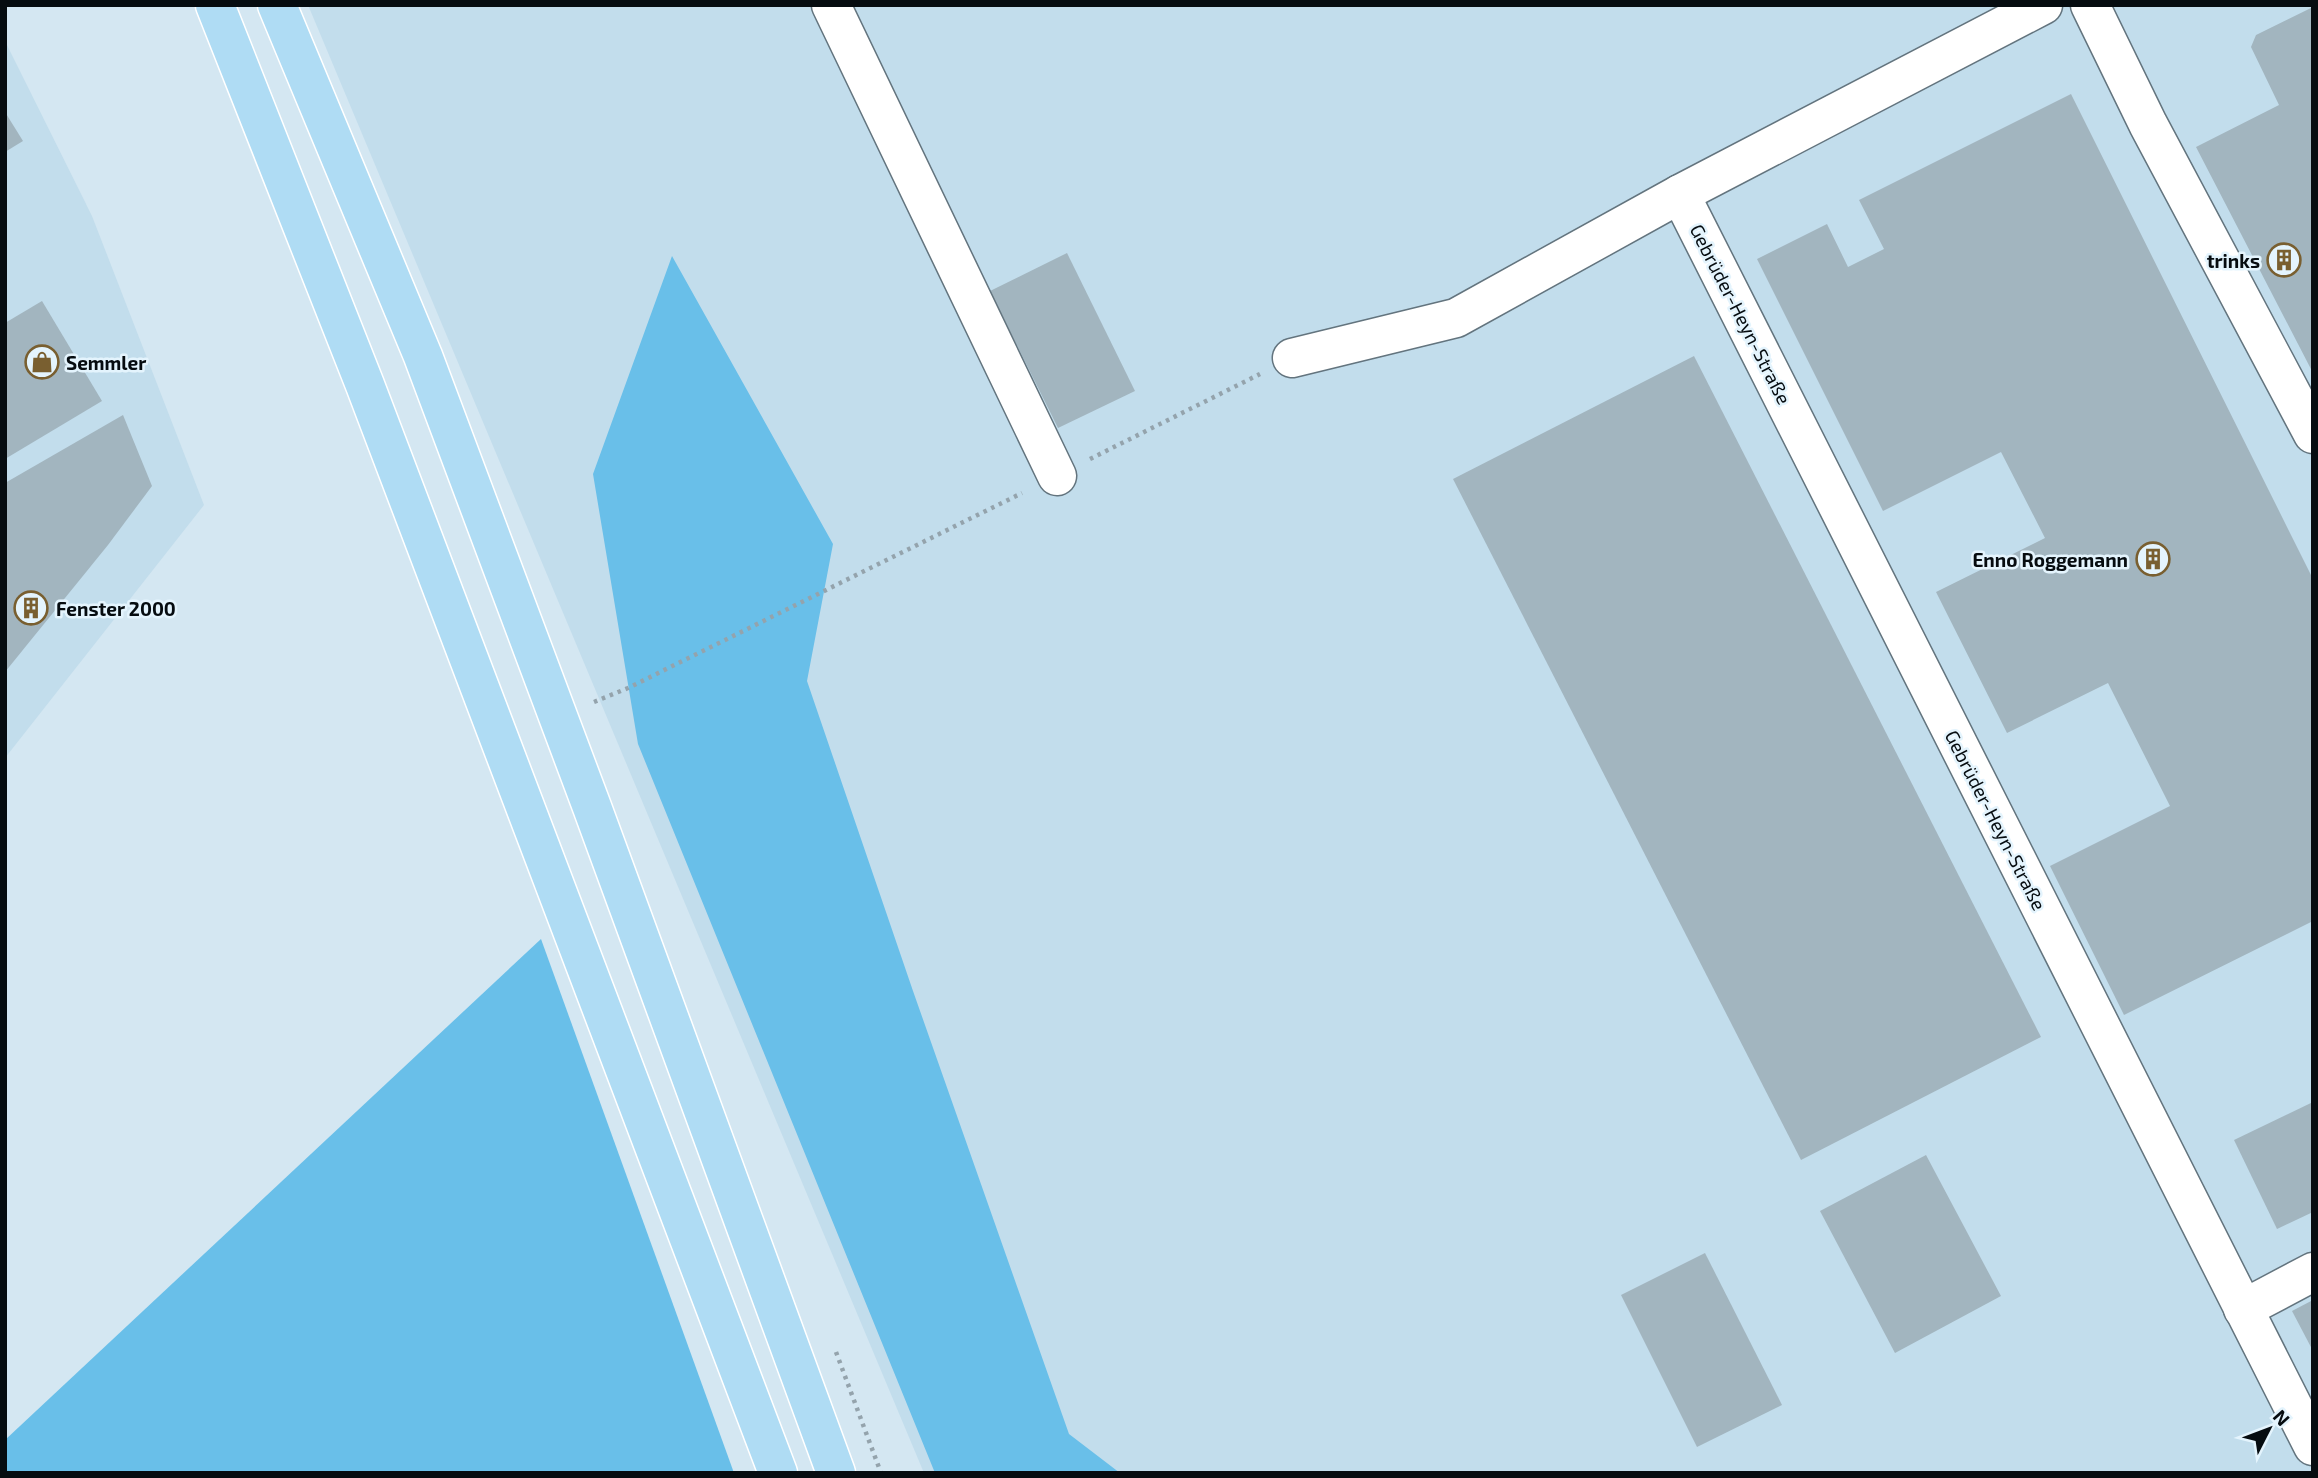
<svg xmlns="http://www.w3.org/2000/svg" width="2318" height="1478" font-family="'Exo 2',sans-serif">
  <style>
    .built { fill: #c2ddec }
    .forest { fill: #69bfe9 }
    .building { fill: #a2b5bf }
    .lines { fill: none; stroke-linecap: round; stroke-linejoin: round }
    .minor-casing { stroke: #63747e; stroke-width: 41 }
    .highway-casing { stroke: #fff; stroke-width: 41 }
    .path { stroke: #94a3ac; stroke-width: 4.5; stroke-dasharray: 3.5 5; stroke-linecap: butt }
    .minor { stroke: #fff; stroke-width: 38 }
    .highway { stroke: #afdcf4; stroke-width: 38 }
    .labels { text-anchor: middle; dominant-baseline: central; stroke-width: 5; stroke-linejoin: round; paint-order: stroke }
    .poi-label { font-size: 19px; font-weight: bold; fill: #060c10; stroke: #e4f4fd; text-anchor: end }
    .street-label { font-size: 19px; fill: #060c10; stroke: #e4f4fd }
  </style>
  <rect width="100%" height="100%" fill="#d4e7f2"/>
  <g class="built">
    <polygon points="308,5 2313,5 2313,1473 924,1473"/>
    <polygon points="5,41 92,216 204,505 5,758"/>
  </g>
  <g class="forest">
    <polygon points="672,256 833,544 807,681 913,991 1069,1434 1120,1473 935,1473 638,744 593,474"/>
    <polygon points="541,939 734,1473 5,1473 5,1440"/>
  </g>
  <g class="building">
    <polygon points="2313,7 2313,373 2196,147 2279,105 2251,47 2256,35"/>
    <polygon points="2071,94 2313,579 2313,921 2124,1015 2050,866 2170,806 2108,683 2007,733 1936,592 2045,538 2001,452 1883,511 1757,259 1827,224 1848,267 1884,249 1859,200"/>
    <polygon points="5,112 23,141 5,152"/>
    <polygon points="1067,253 1135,391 1058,428 990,291"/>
    <polygon points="42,301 102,401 5,459 5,323"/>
    <polygon points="1694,356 2041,1037 1801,1160 1453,479"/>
    <polygon points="123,415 152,486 108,545 5,672 5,483"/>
    <polygon points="2313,1102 2313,1212 2277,1229 2234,1140"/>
    <polygon points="1926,1155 2001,1296 1895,1353 1820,1211"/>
    <polygon points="1705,1253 1782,1405 1697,1447 1621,1295"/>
    <polygon points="2313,1300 2313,1351 2292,1311"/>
  </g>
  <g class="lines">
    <defs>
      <g id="minor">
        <polyline points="831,5 1057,476"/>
        <polyline points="2090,5 2148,124 2313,434"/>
        <polyline points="1680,194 2313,1446"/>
        <polyline points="1292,358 1456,318 1680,194 2043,5"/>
        <polyline points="2243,1309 2313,1272"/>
      </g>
      <g id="highway">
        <polyline points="215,5 365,385 778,1473"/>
        <polyline points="277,5 423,356 592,807 836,1473"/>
      </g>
    </defs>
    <use href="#minor" class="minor-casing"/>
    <use href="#highway" class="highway-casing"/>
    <g class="path">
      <polyline points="1090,459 1260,374"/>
      <polyline points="594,702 628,688 1022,493"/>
      <polyline points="836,1352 881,1473"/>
    </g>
    <use href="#minor" class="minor"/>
    <use href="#highway" class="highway"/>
  </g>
  <defs>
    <symbol id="building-ring" viewBox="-11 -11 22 22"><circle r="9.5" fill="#e4f4fd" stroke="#795f30" stroke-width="1.5"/><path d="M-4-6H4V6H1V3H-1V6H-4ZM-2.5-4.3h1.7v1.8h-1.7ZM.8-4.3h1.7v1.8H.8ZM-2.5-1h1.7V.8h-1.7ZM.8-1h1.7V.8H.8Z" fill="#795f30"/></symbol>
    <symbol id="shop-ring" viewBox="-11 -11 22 22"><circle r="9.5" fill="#e4f4fd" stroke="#795f30" stroke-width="1.5"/><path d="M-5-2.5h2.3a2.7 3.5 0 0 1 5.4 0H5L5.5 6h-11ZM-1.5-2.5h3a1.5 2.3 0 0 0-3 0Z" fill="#795f30"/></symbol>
  </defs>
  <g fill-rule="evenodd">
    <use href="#building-ring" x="2265" y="241" width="38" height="38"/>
    <use href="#shop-ring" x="23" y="343" width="38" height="38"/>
    <use href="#building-ring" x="2134" y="540" width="38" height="38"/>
    <use href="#building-ring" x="12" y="589" width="38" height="38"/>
  </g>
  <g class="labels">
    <g class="poi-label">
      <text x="2260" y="260">trinks</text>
      <text x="66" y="362" text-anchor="start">Semmler</text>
      <text x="2128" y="559">Enno Roggemann</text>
      <text x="56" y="608" text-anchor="start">Fenster 2000</text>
    </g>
    <g class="street-label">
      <text transform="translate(1741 314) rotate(63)">Gebrüder-Heyn-Straße</text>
      <text transform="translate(1996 820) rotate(63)">Gebrüder-Heyn-Straße</text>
    </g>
  </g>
  <rect width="2318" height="1478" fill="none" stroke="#060c10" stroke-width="14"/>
  <g transform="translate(2269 1429) rotate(48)" stroke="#e4f4fd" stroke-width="5" paint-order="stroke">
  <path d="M0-5L12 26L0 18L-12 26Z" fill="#060c10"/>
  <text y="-10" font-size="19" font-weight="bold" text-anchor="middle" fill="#060c10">N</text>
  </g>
</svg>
